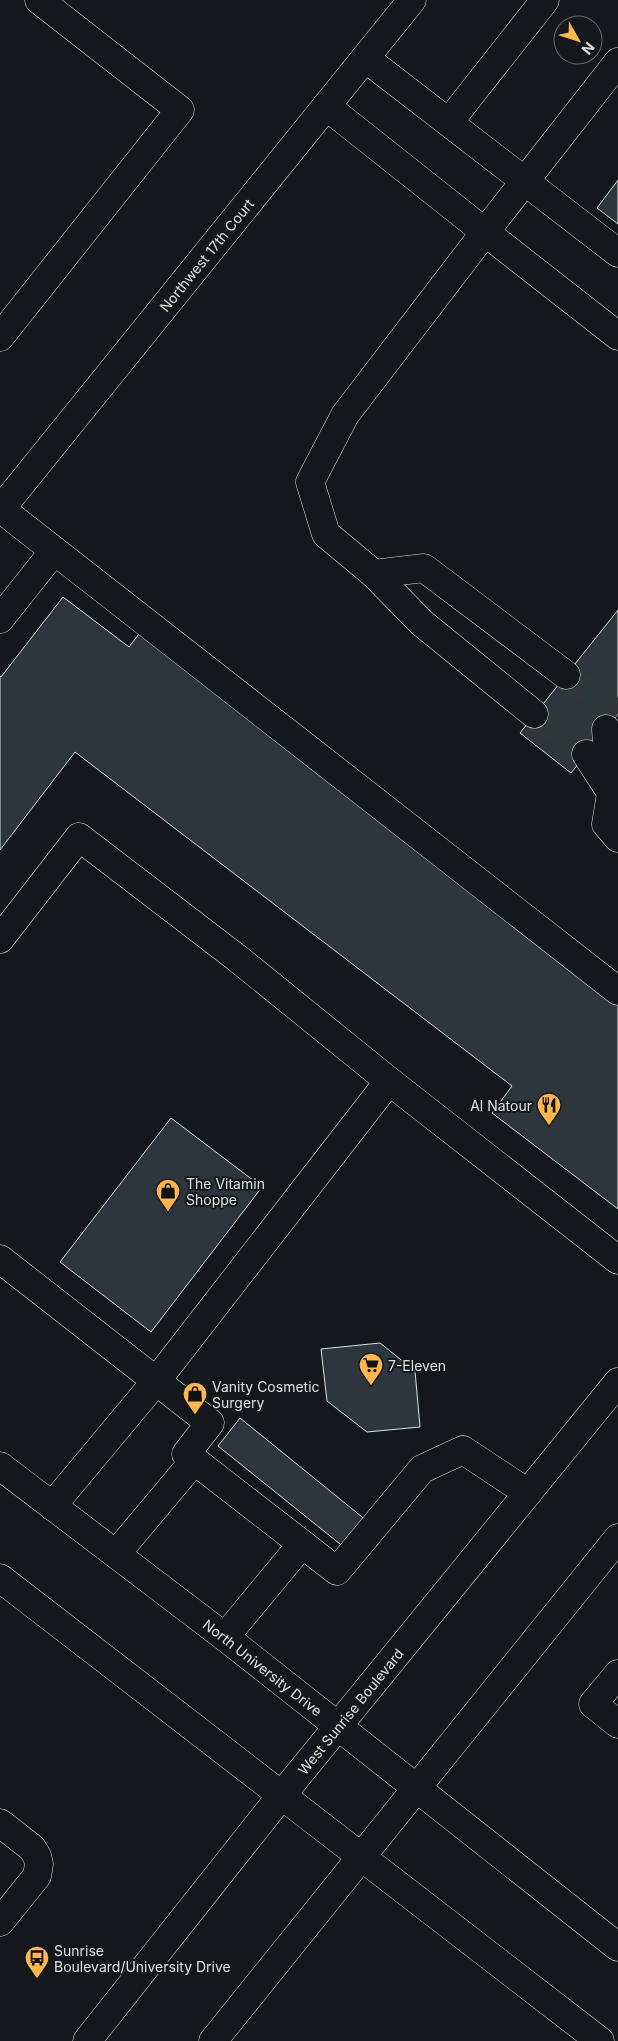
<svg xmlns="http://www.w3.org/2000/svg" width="618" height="2041" font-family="Inter,sans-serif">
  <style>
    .building { fill: #2c363c; stroke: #d8e6dc }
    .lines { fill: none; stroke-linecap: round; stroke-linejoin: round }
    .minor-tunnel { stroke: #313739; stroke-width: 28; stroke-dasharray: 28 14; stroke-linecap: butt }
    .minor-casing { stroke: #d8e6dc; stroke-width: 29 }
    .major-casing { stroke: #d8e6dc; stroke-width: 29 }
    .highway-casing { stroke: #d8e6dc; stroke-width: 29 }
    .minor { stroke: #14181c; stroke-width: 28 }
    .major { stroke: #14181c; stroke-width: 28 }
    .highway { stroke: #14181c; stroke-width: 28 }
    .labels { text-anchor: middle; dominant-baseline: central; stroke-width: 4; stroke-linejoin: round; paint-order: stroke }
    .street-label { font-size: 14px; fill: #d8e6dc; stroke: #14181c }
    .poi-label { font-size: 14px; fill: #d8e6dc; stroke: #14181c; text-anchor: start }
  </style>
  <rect width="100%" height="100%" fill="#14181c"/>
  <g class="building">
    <polygon points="618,180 618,224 597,208"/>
    <polygon points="63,597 129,647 139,634 618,1001 618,1209 492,1113 512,1086 75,752 0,850 0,676 1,677"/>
    <polygon points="618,610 618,714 571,773 520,733"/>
    <polygon points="171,1118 262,1187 151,1332 60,1262"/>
    <polygon points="380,1343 415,1371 420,1427 367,1432 327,1401 321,1349"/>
    <polygon points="240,1418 367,1521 345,1548 218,1446"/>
  </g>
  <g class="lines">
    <g class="minor-tunnel">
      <polyline points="566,675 617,715"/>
      <polyline points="534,714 586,754"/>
    </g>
    <defs>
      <g id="minor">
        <polyline points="365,58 618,253"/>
        <polyline points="326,106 485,232 618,62"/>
        <polyline points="449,122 545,0"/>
        <polyline points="0,337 180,110 39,0"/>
        <polyline points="1,509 618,991"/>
        <path id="s1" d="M0,510l412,-510"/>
        <polyline points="374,574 424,568 566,675"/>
        <polyline points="0,619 54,551"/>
        <polyline points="534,714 422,623 374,574 326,534 310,482 345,415 485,232 618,336"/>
        <polyline points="606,729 609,773"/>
        <polyline points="618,752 606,824 618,838"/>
        <polyline points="586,754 608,788"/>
        <polyline points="0,939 79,837 237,958 389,1081 618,1260"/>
        <polyline points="0,1259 210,1423 186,1454 337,1571 422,1469 463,1450 528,1493"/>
        <polyline points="52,1506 157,1380 389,1081"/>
        <polyline points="116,1554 194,1461"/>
        <polyline points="225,1637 302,1544"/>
        <polyline points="618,1674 593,1704 618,1724"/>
        <polyline points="0,1823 32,1848 37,1856 39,1864 37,1876 0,1922"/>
      </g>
      <g id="major">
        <path id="s2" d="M0,1466l225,171 393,310"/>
        <polyline points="0,1578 600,2041"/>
      </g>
      <g id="highway">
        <path id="s3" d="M87,2041l194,-245 337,-414"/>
        <polyline points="213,2041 618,1538"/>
      </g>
    </defs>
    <use href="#minor" class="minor-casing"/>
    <use href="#major" class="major-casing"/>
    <use href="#highway" class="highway-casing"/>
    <use href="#minor" class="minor"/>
    <use href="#major" class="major"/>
    <use href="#highway" class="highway"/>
  </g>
  <defs>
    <symbol id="restaurant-pin" viewBox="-11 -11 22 30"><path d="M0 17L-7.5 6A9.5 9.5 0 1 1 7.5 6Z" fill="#ffb74d" stroke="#14181c"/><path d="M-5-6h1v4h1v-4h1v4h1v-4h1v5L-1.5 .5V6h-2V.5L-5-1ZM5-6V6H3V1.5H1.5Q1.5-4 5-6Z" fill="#111"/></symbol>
    <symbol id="shop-pin" viewBox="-11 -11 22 30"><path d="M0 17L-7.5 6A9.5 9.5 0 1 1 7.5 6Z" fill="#ffb74d" stroke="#14181c"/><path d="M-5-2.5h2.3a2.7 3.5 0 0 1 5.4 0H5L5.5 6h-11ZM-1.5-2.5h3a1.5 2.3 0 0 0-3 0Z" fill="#111"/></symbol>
    <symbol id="supermarket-pin" viewBox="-11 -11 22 30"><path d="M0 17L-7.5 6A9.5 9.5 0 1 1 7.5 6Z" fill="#ffb74d" stroke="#14181c"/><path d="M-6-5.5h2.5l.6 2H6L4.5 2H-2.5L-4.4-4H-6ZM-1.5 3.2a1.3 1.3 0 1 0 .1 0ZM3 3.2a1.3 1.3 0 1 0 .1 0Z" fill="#111"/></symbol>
    <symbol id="bus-pin" viewBox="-11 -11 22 30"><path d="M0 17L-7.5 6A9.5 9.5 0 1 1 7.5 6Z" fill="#ffb74d" stroke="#14181c"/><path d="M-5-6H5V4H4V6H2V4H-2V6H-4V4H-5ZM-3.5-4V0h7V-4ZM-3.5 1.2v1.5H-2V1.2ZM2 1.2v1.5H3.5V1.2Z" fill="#111"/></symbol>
  </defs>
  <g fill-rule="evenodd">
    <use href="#restaurant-pin" x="535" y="1091" width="28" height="38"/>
    <use href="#shop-pin" x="154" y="1177" width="28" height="38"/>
    <use href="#supermarket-pin" x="357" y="1351" width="28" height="38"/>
    <use href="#shop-pin" x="181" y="1380" width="28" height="38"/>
    <use href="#bus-pin" x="23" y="1944" width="28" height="38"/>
  </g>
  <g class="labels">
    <g class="street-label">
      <text stroke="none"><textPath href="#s1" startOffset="328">Northwest 17th Court</textPath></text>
      <text stroke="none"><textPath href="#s2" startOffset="331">North University Drive</textPath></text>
      <text stroke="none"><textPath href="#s3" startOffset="422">West Sunrise Boulevard</textPath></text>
    </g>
    <g class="poi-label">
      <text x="532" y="1105" text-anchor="end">Al Natour</text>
      <text x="186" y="1183">The Vitamin<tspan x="186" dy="16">Shoppe</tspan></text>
      <text x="388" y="1365">7-Eleven</text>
      <text x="212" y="1386">Vanity Cosmetic<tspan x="212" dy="16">Surgery</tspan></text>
      <text x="54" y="1950">Sunrise<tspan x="54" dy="16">Boulevard/University Drive</tspan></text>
    </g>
  </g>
  <g transform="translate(578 40) rotate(129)"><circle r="24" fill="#14181c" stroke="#626a69"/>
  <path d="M0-4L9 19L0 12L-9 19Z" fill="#ffb74d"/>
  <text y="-8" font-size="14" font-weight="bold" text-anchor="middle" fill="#d8e6dc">N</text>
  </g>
</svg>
